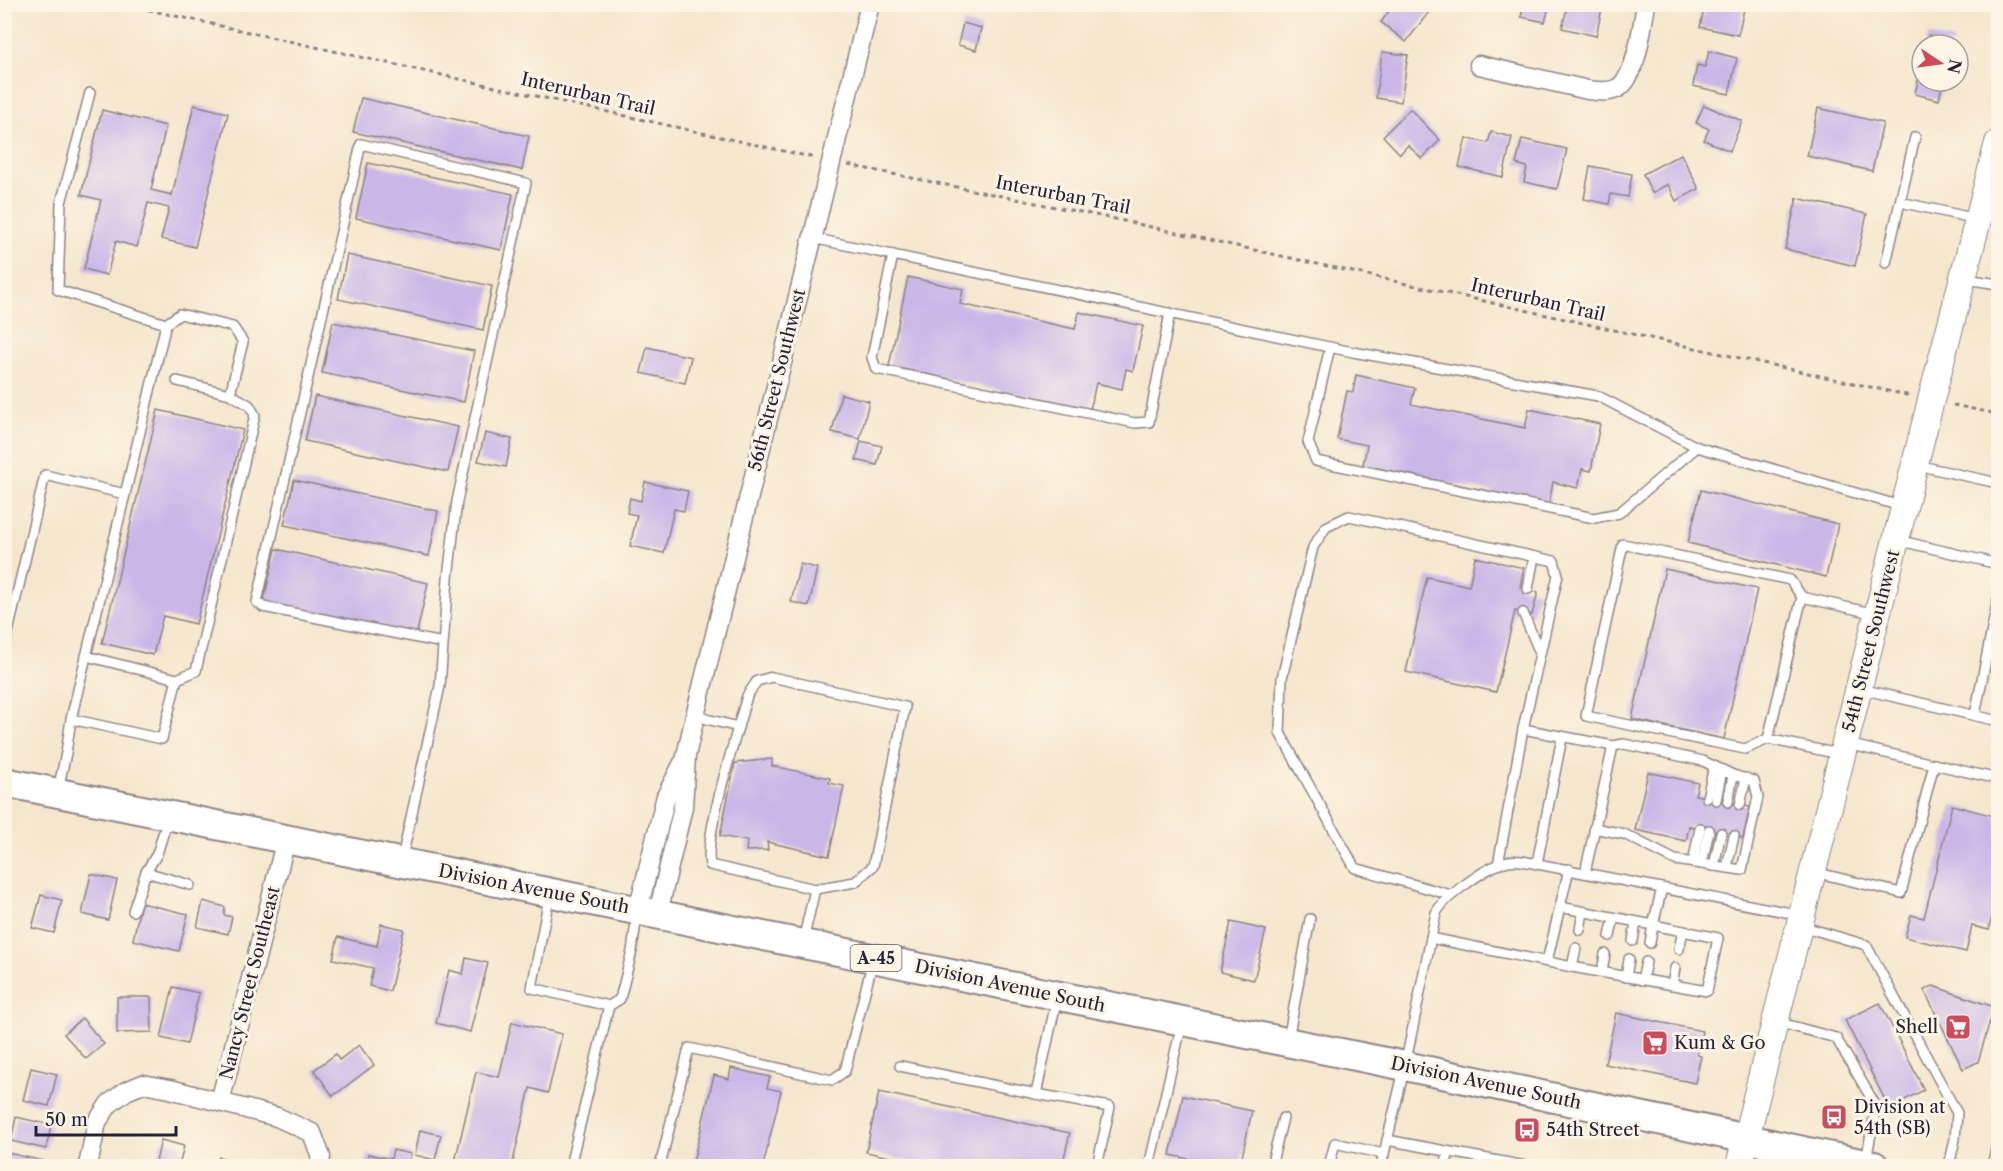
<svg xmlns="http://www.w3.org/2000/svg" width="2003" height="1171" font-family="'Libre Caslon Text',serif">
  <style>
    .building { fill: #cab7e8 }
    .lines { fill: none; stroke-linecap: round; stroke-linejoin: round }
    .lane-casing { stroke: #8c8484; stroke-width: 12 }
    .street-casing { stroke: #8c8484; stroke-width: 21 }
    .secondary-casing { stroke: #8c8484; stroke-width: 28 }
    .primary-casing { stroke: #8c8484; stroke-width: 32 }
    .path { stroke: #8c8484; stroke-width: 3; stroke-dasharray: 4.5 4.5; stroke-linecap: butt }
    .lane { stroke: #fff; stroke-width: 9 }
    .street { stroke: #fff; stroke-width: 18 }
    .secondary { stroke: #fff; stroke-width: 26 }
    .primary { stroke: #fff; stroke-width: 28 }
    .labels { text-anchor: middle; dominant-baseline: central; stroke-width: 6; stroke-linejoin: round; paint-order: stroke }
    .shield { fill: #fcf5e5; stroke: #63616e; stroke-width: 1.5 }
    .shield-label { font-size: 16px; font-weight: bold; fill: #22223b }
    .street-label { font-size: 18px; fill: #22223b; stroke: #fcf5e5 }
    .poi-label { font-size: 18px; fill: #22223b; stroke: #fcf5e5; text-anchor: start }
  </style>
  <rect width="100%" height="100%" fill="#fcf5e5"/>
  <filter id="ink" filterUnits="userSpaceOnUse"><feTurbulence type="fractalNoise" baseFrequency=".0167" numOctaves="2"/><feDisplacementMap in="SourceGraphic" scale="12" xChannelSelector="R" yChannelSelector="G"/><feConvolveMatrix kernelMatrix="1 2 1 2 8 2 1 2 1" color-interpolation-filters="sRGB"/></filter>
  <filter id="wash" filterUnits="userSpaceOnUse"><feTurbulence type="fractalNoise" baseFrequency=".008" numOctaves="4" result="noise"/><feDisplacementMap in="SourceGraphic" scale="24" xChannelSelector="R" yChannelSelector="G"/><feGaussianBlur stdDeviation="1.35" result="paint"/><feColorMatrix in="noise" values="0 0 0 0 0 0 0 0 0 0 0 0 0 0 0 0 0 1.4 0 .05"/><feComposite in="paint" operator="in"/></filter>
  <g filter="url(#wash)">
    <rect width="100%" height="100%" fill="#f5e7cd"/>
    <g id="blocks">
      <g class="building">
        <polygon points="1394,4 1419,4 1429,12 1406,42 1381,22"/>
        <polygon points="1524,4 1550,4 1545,22 1521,17"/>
        <polygon points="1568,4 1603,4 1596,36 1562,28"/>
        <polygon points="1847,4 1866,4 1865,10"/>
        <polygon points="1705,5 1745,5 1738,35 1700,27"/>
        <polygon points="963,23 981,28 976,50 958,45"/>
        <polygon points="1928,35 1953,41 1952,45 1926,45"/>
        <polygon points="1709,51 1737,58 1729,94 1693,86 1697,65 1705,67"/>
        <polygon points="1382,52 1408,55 1401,102 1376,98"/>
        <polygon points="1921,67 1922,81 1943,81 1939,100 1915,94"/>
        <polygon points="361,98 529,136 522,170 353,132"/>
        <polygon points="194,105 228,113 195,247 161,239 169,208 148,203 137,247 116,241 107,275 84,269 101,200 81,195 102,110 166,126 151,190 172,195"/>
        <polygon points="1704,105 1742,121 1730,151 1704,140 1709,129 1696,123"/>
        <polygon points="1818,108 1883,123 1872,171 1807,156"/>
        <polygon points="1410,109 1440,140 1422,159 1408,145 1400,154 1383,136"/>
        <polygon points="1491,132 1512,137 1503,177 1459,167 1466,138 1488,143"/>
        <polygon points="1522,139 1567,149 1557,189 1524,182 1527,167 1516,164"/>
        <polygon points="1681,154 1699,189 1676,201 1668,184 1652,193 1643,174"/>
        <polygon points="368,163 513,194 501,250 356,218"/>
        <polygon points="1590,166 1632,174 1628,197 1611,194 1609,204 1584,199"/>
        <polygon points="1797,198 1867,214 1855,266 1785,249"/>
        <polygon points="347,255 492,286 483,330 338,299"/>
        <polygon points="908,277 963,289 960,304 1075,329 1079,312 1143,326 1133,371 1126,369 1122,389 1096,383 1090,410 889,366"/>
        <polygon points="333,322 474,351 464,402 322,373"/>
        <polygon points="647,347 691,357 685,383 641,373"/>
        <polygon points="1356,375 1415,388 1411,404 1525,428 1529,409 1600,424 1591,471 1582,469 1578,488 1553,482 1549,504 1363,465 1367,445 1337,439 1347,391 1353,392"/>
        <polygon points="841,394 869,401 860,439 832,432"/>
        <polygon points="315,396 458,427 448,472 305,441"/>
        <polygon points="158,410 243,430 196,624 163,616 153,655 102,643"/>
        <polygon points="485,433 512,439 506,467 478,461"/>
        <polygon points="861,441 882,446 877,465 856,460"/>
        <polygon points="294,480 438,511 429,556 284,525"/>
        <polygon points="645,482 688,491 684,511 674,509 664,553 630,546 637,515 627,513 630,498 641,501"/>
        <polygon points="1701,490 1838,524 1826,577 1688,543"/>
        <polygon points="276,549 428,583 416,637 263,603"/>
        <polygon points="1475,557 1524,568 1520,587 1538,592 1532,615 1515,611 1496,692 1406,672 1427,577 1469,586"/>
        <polygon points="800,564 817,568 809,606 791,602"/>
        <polygon points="1665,569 1757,589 1724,739 1632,719"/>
        <polygon points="772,759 772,766 830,778 829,783 844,786 829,856 767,842 768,850 746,851 747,841 720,836 735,763"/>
        <polygon points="1648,772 1698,783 1695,795 1750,807 1743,838 1689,826 1686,841 1635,830"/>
        <polygon points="1952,805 1998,817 1998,891 1989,930 1972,926 1966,952 1905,937 1911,915 1924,918"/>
        <polygon points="91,874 117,880 108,920 82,914"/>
        <polygon points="41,895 62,900 54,933 32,928"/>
        <polygon points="203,901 225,907 224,915 232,917 228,934 197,927"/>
        <polygon points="141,903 188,914 179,951 133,940"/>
        <polygon points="1231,922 1266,930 1254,980 1220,972"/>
        <polygon points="381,924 404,929 390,991 369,986 373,968 333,959 338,937 377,946"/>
        <polygon points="466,958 488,963 470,1032 436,1023 449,970 463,974"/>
        <polygon points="1933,986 1994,1007 1978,1062 1963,1069 1924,990"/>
        <polygon points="173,987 199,993 187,1044 161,1038"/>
        <polygon points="117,997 151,997 152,1032 117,1033"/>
        <polygon points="1880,1003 1924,1090 1889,1108 1845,1020"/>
        <polygon points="1616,1013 1702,1031 1697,1055 1701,1056 1695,1083 1605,1064"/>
        <polygon points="82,1018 104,1044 86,1059 64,1034"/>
        <polygon points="512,1022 562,1034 548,1093 530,1088 512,1166 454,1166 476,1072 499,1077"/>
        <polygon points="359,1045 374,1065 333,1096 314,1070 336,1054 339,1060"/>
        <polygon points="31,1068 57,1074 49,1106 23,1100"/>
        <polygon points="731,1068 770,1077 767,1088 781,1091 763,1166 692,1166 714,1075 729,1079"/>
        <polygon points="879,1092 1070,1133 1062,1166 931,1166 866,1152"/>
        <polygon points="1183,1096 1252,1111 1240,1166 1223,1166 1170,1155"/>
        <polygon points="16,1117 51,1125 46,1149 11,1141"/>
        <polygon points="420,1130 441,1135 435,1160 415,1155"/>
        <polygon points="161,1140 184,1146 179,1166 155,1166"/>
        <polygon points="393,1150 411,1154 408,1166 366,1166 368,1154 391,1159"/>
        <polygon points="4,1152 43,1161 42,1166 4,1166"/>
        <polygon points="219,1157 256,1166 217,1166"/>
      </g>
    </g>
  </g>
  <g filter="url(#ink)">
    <use href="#blocks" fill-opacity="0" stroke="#8c8484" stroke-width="1.5"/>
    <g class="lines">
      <defs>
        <g id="lane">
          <polyline points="1900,202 1977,219"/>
          <polyline points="812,238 1353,352 1598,396 1697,447 1904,507"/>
          <polyline points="893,255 872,357 876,369 1135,423 1149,422 1170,313"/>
          <polyline points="1886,263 1915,137"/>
          <polyline points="1966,279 1998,284"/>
          <polyline points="166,324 180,314 233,327 243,342 230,394 249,405 255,415 196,671 177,679"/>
          <polyline points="1330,347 1308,442 1316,461 1594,518 1619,513 1697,447"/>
          <polyline points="177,381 230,394"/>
          <polyline points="1916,465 1998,483"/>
          <polyline points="1897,540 1998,564"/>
          <polyline points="1528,589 1534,557"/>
          <polyline points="1523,613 1540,653"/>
          <polyline points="4,649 45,475 125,494"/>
          <polyline points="1861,689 1998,721"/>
          <polyline points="1975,715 1998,599"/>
          <polyline points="695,716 738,727 747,696 757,681 772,677 905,707 873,866 855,882 815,889 803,941"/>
          <polyline points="71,719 162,739 177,679 86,656"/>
          <path d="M738,727c-8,30 -34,112 -28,138l105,24"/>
          <polyline points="1523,729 1613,746 1585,873"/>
          <polyline points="1768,739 1745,749 1586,716 1623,544 1790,580 1802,597"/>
          <polyline points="1847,744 1998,779"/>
          <polyline points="1613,746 1624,744 1703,761 1733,775 1728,802"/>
          <polyline points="1839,754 1768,739 1802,597 1876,614"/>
          <polyline points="58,790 66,753 71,719 166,324 58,290 61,203 90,93"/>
          <polyline points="1707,798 1714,766"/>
          <polyline points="1716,800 1722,770"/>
          <polyline points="1740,805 1746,778"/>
          <polyline points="168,818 157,854 146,872 190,885"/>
          <polyline points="1594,828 1624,834 1675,860 1742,870 1758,797 1754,781 1733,775"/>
          <polyline points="402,858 440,686 448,578 457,501 526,183 361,144 257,602 263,607 443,643"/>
          <polyline points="1537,863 1562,738"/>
          <polyline points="1693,863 1700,828"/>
          <polyline points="1702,864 1709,830"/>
          <polyline points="1714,866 1721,833"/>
          <polyline points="1727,867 1734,836"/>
          <polyline points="1569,869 1560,907 1653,925 1650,943"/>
          <polyline points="1814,872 1901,893 1934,764"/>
          <polyline points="1451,895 1355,868 1280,733 1282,678 1313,547 1326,527 1349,516 1554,561 1558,575 1523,729 1498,865"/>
          <polyline points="549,897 532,988 609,1006 620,999 632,951 637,915"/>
          <polyline points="133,911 146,872"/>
          <polyline points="1801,926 1866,945 1957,1113 1955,1139 1949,1166"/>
          <polyline points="1580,930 1583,912"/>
          <polyline points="1610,936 1614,918"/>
          <polyline points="1431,938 1572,967 1707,991 1718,938 1653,925 1662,888"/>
          <polyline points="1633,941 1636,922"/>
          <polyline points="1679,949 1683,931"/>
          <polyline points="1547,961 1560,907"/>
          <polyline points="1572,967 1576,948"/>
          <polyline points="1602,972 1605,954"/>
          <polyline points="1626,977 1629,959"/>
          <polyline points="1642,980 1646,962"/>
          <polyline points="1672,985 1675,968"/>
          <polyline points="1057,998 1036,1094 1110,1107 1097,1166"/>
          <polyline points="1777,1022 1836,1038 1876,1106 1866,1161"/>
          <polyline points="1288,1040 1310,919"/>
          <polyline points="900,1066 1036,1094"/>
          <polyline points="1387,1140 1525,1166"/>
          <polyline points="570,1166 609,1006"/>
          <polyline points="660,1166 689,1048 832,1080 845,1071 873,960"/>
          <polyline points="1149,1166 1182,1023"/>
          <polyline points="1271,1166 1283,1118"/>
          <polyline points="1329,1166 1335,1143 1384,1154"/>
          <path d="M1381,1166l24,-100 31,-153c8,-16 50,-45 68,-51 6,-2 11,-2 18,-1l279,54"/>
          <polyline points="1445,1166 1449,1152"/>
          <polyline points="1992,1166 1998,1141"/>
        </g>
        <g id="street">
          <path d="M1479,65l109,25c9,1 19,3 28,-1 21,-9 26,-64 30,-85"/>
          <polyline points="638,910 666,796 683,763"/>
          <polyline points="658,913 683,807 686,756 695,716 870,4"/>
          <polyline points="220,1102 286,839"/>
          <polyline points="88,1166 97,1122 109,1104 126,1091 143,1084 170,1089 277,1117 312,1133 321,1157 319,1166"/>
        </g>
        <polyline id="secondary" points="1739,1166 1931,400 1998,143"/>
        <polyline id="primary" points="4,782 1405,1066 1874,1166"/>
      </defs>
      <use href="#lane" class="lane-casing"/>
      <use href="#street" class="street-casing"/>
      <use href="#secondary" class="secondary-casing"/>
      <use href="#primary" class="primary-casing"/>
      <g class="path">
        <polyline points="122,4 815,158"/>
        <polyline points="848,165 1115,219 1911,396"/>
        <polyline points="1953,405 1998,414"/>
      </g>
      <use href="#lane" class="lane"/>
      <use href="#street" class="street"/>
      <use href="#secondary" class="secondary"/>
      <use href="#primary" class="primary"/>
    </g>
  </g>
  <defs>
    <symbol id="supermarket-square" viewBox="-11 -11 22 22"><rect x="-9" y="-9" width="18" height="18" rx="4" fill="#d1495b" stroke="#fcf5e5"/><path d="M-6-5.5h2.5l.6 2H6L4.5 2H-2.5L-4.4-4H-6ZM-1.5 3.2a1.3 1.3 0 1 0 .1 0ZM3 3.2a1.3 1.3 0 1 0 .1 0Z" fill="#fff"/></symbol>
    <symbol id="bus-square" viewBox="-11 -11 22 22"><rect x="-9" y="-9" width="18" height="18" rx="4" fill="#d1495b" stroke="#fcf5e5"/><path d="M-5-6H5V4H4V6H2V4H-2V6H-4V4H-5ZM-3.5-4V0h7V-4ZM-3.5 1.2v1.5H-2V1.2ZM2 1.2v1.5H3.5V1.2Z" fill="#fff"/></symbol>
  </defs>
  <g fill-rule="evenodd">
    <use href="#supermarket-square" x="1943" y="1012" width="30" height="30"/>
    <use href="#supermarket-square" x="1640" y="1028" width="30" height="30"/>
    <use href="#bus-square" x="1819" y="1102" width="30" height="30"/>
    <use href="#bus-square" x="1512" y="1115" width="30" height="30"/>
  </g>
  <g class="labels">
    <rect class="shield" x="850.5" y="945" width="51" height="26" rx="4.5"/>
    <g class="shield-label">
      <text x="876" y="958">A-45</text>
    </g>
    <g class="street-label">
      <text transform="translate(588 94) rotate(13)">Interurban Trail</text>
      <text transform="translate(1063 195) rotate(11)">Interurban Trail</text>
      <text transform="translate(1538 300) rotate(13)">Interurban Trail</text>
      <text transform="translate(777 380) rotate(-76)">56th Street Southwest</text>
      <text transform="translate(1871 641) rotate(-76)">54th Street Southwest</text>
      <text transform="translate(534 889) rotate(11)">Division Avenue South</text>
      <text transform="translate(250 983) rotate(-76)">Nancy Street Southeast</text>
      <text transform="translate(1010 986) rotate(12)">Division Avenue South</text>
      <text transform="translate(1486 1083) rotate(12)">Division Avenue South</text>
    </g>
    <g class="poi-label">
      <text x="1938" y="1027" text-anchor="end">Shell</text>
      <text x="1674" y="1043">Kum &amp; Go</text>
      <text x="1854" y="1107">Division at<tspan x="1854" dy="21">54th (SB)</tspan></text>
      <text x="1546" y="1130">54th Street</text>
    </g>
  </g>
  <rect width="2003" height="1171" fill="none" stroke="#fcf5e5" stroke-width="24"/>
  <g transform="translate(1940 63) rotate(103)"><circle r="28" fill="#fcf5e5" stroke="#a5a1a1" stroke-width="1.5"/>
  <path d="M0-4.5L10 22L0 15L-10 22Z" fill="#d1495b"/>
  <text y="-9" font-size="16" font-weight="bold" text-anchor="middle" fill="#22223b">N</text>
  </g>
  <path d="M36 1126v9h140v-9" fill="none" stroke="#22223b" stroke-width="3"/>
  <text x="45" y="1126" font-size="18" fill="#22223b" stroke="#fcf5e5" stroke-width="4.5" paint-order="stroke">50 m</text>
</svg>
